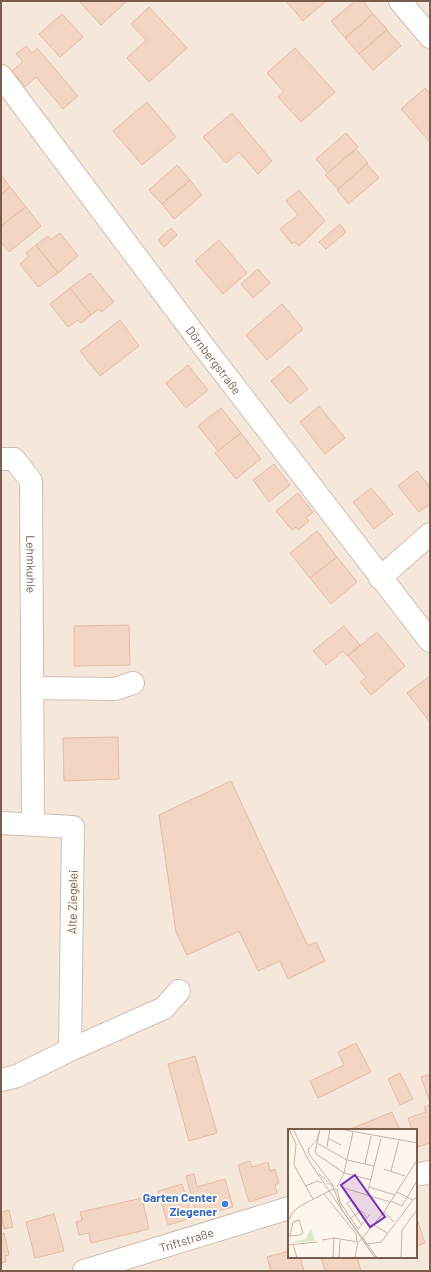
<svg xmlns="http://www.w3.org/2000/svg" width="431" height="1272" font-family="Barlow,sans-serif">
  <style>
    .residential { fill: #f5e8da; fill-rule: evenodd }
    .building { fill: #f3d5c3; stroke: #e6bba3 }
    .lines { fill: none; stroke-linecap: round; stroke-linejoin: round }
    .minor-casing { stroke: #d1beb0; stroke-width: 24 }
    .minor { stroke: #fff; stroke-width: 22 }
    .shop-dot { fill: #3f7fe0; stroke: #fffaf3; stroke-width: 1.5 }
    .labels { text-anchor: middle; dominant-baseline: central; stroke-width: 4; stroke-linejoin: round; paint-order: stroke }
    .street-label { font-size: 12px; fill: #7a5c4d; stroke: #fffaf3 }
    .shop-label { font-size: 12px; font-weight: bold; fill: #366cbe; stroke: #fffaf3; text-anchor: end }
    .inset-road { fill: none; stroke: #c5b3a7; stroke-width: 1 }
    .view { fill: #7b2cbf; fill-opacity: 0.15; stroke: #7b2cbf; stroke-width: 2 }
    .inset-edge { fill: none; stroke: #7a5c4d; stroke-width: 2 }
  </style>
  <rect width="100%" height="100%" fill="#fdf6ec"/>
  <path class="residential" d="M1,1h429v1270h-429zM289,1130h127v127h-127z"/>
  <g class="building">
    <polygon points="79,1 127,1 101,25"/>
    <polygon points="286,1 326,1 303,21"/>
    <polygon points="355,1 363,1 373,14 345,38 331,21"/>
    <polygon points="149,7 187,48 149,82 127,58 146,40 131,24"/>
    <polygon points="62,14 83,37 60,57 39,34"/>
    <polygon points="373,14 387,29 359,54 345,38"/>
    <polygon points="387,30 401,46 373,70 359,54"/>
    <polygon points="26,46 32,53 37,48 78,96 63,109 36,77 25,87 12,71 23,62 16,54"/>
    <polygon points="295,48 335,92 301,122 278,97 284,92 267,73"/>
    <polygon points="425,88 430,94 430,142 401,109"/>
    <polygon points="147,102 176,137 142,165 113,131"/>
    <polygon points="232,113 272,161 258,174 239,152 226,163 203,137"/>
    <polygon points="346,133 358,147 328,173 316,159"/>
    <polygon points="356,149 368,163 338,189 325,175"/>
    <polygon points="367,164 379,178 348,204 337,190"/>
    <polygon points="177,165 190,180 162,204 149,190"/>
    <polygon points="1,175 10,187 1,195"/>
    <polygon points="190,180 202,195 174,219 162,204"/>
    <polygon points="10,187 26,207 1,226 1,195"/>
    <polygon points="299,190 325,221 299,246 295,242 292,244 280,229 298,215 286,201"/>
    <polygon points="26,207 41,226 9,252 1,242 1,226"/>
    <polygon points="340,224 346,232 326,249 319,242"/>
    <polygon points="171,228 177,235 164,247 158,240"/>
    <polygon points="60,233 78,256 58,273 36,245 48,236 51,240"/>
    <polygon points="219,240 247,273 223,294 195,261"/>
    <polygon points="36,245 58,273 38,287 20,264 29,256 26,253"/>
    <polygon points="258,269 270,283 253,298 241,284"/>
    <polygon points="90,273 114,302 101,312 99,309 91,315 70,288"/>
    <polygon points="70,288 91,315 81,323 78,320 68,327 50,304"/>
    <polygon points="282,304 303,329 267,360 246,335"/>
    <polygon points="120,320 139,346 100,376 80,351"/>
    <polygon points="188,365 208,390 186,408 166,383"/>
    <polygon points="289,366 308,389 290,404 271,381"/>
    <polygon points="319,406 345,438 325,454 300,422"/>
    <polygon points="221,408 241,433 218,451 198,426"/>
    <polygon points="241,433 261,459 236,479 215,453"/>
    <polygon points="274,464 290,485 269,502 253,480"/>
    <polygon points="417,471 430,487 430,504 419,512 398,486"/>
    <polygon points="371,488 393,514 374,529 353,502"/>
    <polygon points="298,493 313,512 306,518 309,521 298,530 296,527 292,530 276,511"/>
    <polygon points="317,531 337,557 310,578 290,553"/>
    <polygon points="337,557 357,582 331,604 310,578"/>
    <polygon points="129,625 130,665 74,666 74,626"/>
    <polygon points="344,626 360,645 347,656 343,651 326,665 313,651"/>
    <polygon points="377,632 405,666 371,695 360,682 366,677 348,656"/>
    <polygon points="430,676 430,714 426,717 407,693"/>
    <polygon points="430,714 430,723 426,717"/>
    <polygon points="118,737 119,779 64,781 63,738"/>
    <polygon points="231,781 308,946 316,942 325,961 288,979 280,961 258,971 239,931 187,955 176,932 159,815"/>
    <polygon points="356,1043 371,1072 318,1098 310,1081 344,1065 338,1052"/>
    <polygon points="195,1056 217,1133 189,1141 168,1064"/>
    <polygon points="400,1073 413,1099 400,1105 388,1079"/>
    <polygon points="430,1074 430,1100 429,1100 421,1077"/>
    <polygon points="430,1105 430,1143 418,1147 416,1130 412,1130 408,1118 426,1112 424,1107"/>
    <polygon points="392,1112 400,1130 348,1130"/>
    <polygon points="250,1161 252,1167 268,1162 270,1171 275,1169 279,1183 275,1185 277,1193 249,1202 238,1165"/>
    <polygon points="194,1174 197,1187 225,1179 233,1207 197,1217 186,1176"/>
    <polygon points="182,1184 192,1218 168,1225 158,1191"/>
    <polygon points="142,1198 149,1229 91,1243 89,1233 79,1235 76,1222 82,1220 80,1212"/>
    <polygon points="9,1210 13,1227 4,1229 1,1212"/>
    <polygon points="54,1214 64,1251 35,1258 26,1222"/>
    <polygon points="416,1216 425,1243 416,1246"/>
    <polygon points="4,1233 9,1255 5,1256 6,1262 1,1263 1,1234"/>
    <polygon points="289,1251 289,1257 300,1257 304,1271 271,1271 267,1257"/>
    <polygon points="321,1257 357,1257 361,1271 325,1271"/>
  </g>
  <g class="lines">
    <defs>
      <g id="minor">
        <polyline points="400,1 430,37"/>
        <path id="s1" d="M1,76l203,271 226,294"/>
        <path id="s2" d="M1,459h13l17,22 2,343"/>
        <polyline points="380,578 430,534"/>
        <polyline points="32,688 115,689 133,683"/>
        <polyline points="1,823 73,827 70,1050"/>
        <polyline points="1,1080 17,1076 70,1050 164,1008 179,991"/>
        <polyline points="416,1175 430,1172"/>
        <path id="s3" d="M84,1271l205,-63"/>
      </g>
    </defs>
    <use href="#minor" class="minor-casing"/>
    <use href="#minor" class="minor"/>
  </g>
  <circle class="shop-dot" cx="225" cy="1204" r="4"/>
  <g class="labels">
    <g class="street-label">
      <text stroke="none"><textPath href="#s1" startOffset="355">Dörnbergstraße</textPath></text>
      <text stroke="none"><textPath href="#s2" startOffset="124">Lehmkuhle</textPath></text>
      <text transform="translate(72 902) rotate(-89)">Alte Ziegelei</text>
      <text stroke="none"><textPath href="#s3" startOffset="107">Triftstraße</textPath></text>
    </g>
    <g class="shop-label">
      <text x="217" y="1197">Garten Center<tspan x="217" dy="14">Ziegener</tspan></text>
    </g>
  </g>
  <g transform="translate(288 1129)">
    <rect width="129" height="129" fill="#fdf6ec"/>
    <path d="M23,99l4,13 -27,2 18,-4z" fill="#d8ecc9"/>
    <path class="inset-road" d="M1,0l7,15 -2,21 19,34M5,0l16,32 52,77M32,0l-5,24 29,20 -7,14M32,0l-3,11 -8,8 -1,5 24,31 10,26 35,48M52,0l77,14M65,3l-9,41 27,7M41,10l12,6M29,14l30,17 27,6M39,18l3,-18M77,35l6,-28M96,40l21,7M103,42l8,-31M31,45l14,13M18,57l11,-5 5,2M53,58l49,15M81,58l26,8M49,60l3,13 18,27 12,-15M109,63l16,8 4,-3M36,65l32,40 1,7M79,66l14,-57M103,72l11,5 15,-25M96,83l10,10M63,89l4,-3 -8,-12 5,-3 9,12M0,92l5,-9 7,-6 33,-17 4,1M74,96l-7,-10 7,-4 5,7M86,96l13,8M0,107h2l10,-1 3,-2 -4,-13 -6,2 -3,14M73,109l14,20M75,109l14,20M34,111l12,-2 24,4M71,113l25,-30 33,-52M5,115l4,14M79,115l14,-2 32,-42M0,116l29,-3M45,129l1,-20M51,129l1,-18M67,129l3,-16M113,129l1,-28 15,-20"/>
    <path class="view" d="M67,46l30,42 -15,10 -29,-42z"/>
    <rect width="129" height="129" class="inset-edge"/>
  </g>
  <rect width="431" height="1272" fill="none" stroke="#7a5c4d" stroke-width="4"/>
</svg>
